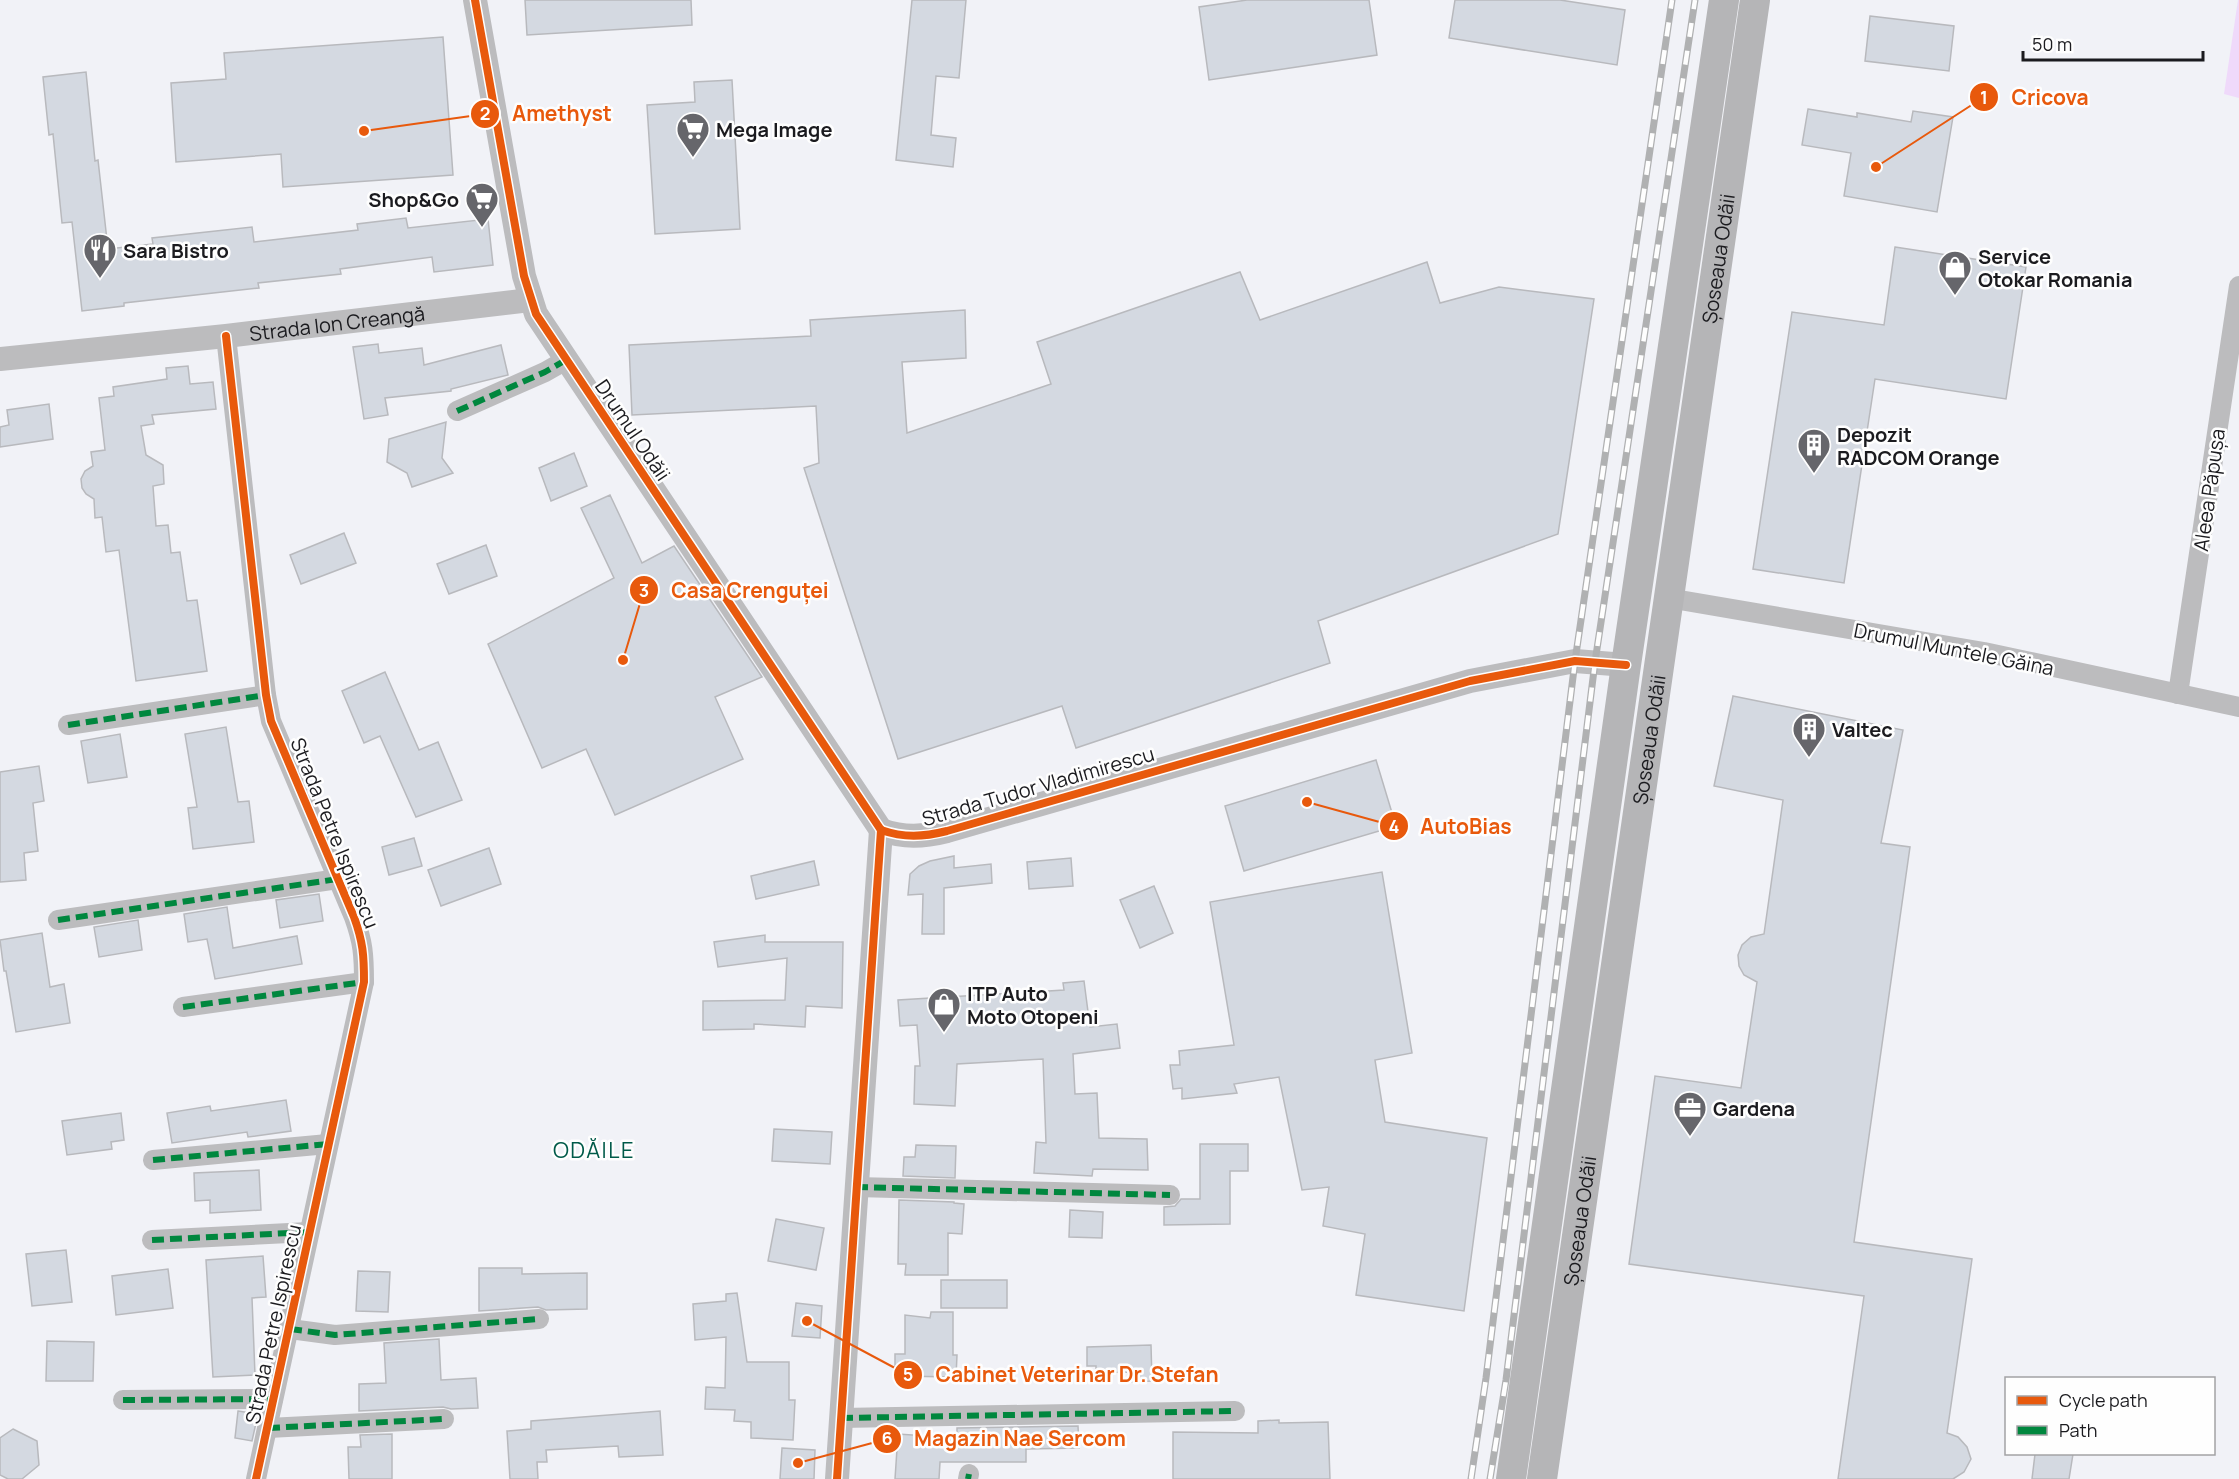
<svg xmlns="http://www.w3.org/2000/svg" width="2239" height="1479" font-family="Manrope,sans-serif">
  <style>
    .green { fill: #efd9fa }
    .building { fill: #d4d9e1; stroke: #b8b9bd; stroke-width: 1.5 }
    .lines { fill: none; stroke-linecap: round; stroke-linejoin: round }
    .minor { stroke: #bcbcbe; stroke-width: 20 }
    .tertiary { stroke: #bcbcbe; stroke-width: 24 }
    .primary { stroke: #b5b5b7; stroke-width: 30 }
    .rail-casing { stroke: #b0b1b2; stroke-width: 7 }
    .rail { stroke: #fefefe; stroke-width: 4.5; stroke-dasharray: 14; stroke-linecap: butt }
    .quiet { stroke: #00873e; stroke-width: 6; stroke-dasharray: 12 6; stroke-linecap: butt }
    .cycleway-casing { stroke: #fefefe; stroke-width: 11 }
    .cycleway { stroke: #e8590c; stroke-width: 8 }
    .labels { text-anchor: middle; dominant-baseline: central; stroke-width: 5; stroke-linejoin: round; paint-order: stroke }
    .poi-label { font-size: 20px; font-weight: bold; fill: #1b1b1f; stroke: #fefefe; text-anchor: start }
    .street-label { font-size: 20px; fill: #1b1b1f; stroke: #fefefe }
    .quarter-label { font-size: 22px; letter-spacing: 1.5px; fill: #005a49; stroke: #fefefe }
    .leader { fill: none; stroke: #e8590c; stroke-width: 2 }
    .callout-dot { fill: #e8590c; stroke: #fefefe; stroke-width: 2 }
    .mark-label { font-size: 18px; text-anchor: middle; font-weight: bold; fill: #fff }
    .callout-label { font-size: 21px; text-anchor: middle; font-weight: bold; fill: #e8590c; stroke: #fefefe; stroke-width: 5; stroke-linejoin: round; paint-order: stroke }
  </style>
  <rect width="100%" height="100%" fill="#f1f2f7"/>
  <polygon class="green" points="2238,0 2239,0 2239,98 2224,94"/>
  <g class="building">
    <polygon points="525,0 691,0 692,25 527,35"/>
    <polygon points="912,0 966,0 959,78 936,76 931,135 956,138 953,167 896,160"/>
    <polygon points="1247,0 1369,0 1377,55 1209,80 1199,7"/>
    <polygon points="1455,0 1560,0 1625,10 1617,65 1449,38"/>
    <polygon points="1870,16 1954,26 1949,71 1865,61"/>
    <polygon points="443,37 453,175 283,187 281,154 176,162 171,83 226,79 224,53"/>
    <polygon points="86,72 95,161 98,160 108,249 153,244 152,238 252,227 254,242 358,230 357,224 406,218 408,228 488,219 493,265 434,272 432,257 340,269 341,274 258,283 259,288 124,303 124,306 82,311 72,222 62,223 53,134 49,135 43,77"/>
    <polygon points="732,80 740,229 655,234 647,105 695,102 694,82"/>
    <polygon points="1808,109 1857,117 1857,113 1911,122 1913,111 1953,117 1937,212 1844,196 1851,153 1802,145"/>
    <polygon points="1895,247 2026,267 2006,399 1875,379 1844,583 1753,569 1792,312 1884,325"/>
    <polygon points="1427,262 1440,303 1499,287 1594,299 1558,534 1318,621 1330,663 1076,748 1062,706 898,759 804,468 819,463 816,406 632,415 629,345 811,336 810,320 965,310 966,358 902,362 907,433 1051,384 1037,342 1240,272 1260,320"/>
    <polygon points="378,344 379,353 422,348 424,365 501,345 508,375 451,389 451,391 385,398 388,415 364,419 353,347"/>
    <polygon points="188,366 190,384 213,382 216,409 152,415 154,424 141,426 146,455 163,465 164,484 153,486 156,526 168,525 171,553 180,552 187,601 197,600 207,671 136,681 119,550 106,552 102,517 95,518 94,499 86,494 82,488 81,479 85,471 93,466 91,452 105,450 99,398 114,396 113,387 167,379 166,368"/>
    <polygon points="49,404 53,439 0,447 0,427 9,425 7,410"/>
    <polygon points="446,422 442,458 453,473 412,487 407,473 387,462 389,439"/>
    <polygon points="574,453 587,486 551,501 539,468"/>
    <polygon points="610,495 642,563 674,546 762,677 715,697 743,759 615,815 586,749 542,768 488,644 614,578 581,508"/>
    <polygon points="344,533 356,563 301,584 290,555"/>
    <polygon points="486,545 497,576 449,594 437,564"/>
    <polygon points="385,672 419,750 438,742 462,800 416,817 380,736 364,743 342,691"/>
    <polygon points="1733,696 1903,730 1881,843 1910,847 1854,1242 1972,1259 1947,1433 1958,1437 1967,1447 1971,1459 1964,1472 1953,1479 1838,1479 1864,1296 1629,1264 1655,1076 1741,1088 1757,982 1744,975 1739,966 1738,955 1742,945 1751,937 1764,934 1783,800 1714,786"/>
    <polygon points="226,727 238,802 249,801 254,842 193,849 188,808 197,807 185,734"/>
    <polygon points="120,734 127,777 88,783 81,741"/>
    <polygon points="1376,760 1396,826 1244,871 1225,806"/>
    <polygon points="39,766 44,801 33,803 38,851 24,853 26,880 0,882 0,772"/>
    <polygon points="414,838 422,866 389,875 382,847"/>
    <polygon points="489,848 501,884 441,906 428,870"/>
    <polygon points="954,856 954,868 991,864 992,883 944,888 944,934 922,934 923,894 908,895 910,874 919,866 930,861"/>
    <polygon points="1071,858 1073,886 1029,889 1027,862"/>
    <polygon points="814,861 819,885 756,899 751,876"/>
    <polygon points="1382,872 1412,1053 1375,1060 1385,1122 1487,1138 1464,1311 1356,1295 1365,1234 1323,1226 1329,1187 1302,1190 1279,1077 1234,1084 1237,1093 1182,1099 1182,1088 1173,1089 1170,1065 1180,1065 1179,1051 1234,1045 1210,902"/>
    <polygon points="1154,886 1173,933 1140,948 1120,900"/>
    <polygon points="319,894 323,921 280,928 276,900"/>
    <polygon points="227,907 233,948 297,936 302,964 215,979 207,939 188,942 184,914"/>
    <polygon points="138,920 142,950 99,957 94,927"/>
    <polygon points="42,933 50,987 64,984 70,1023 16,1032 6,971 4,971 0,940"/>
    <polygon points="765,935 765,942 843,942 842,1008 806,1006 805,1027 754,1024 754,1029 703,1030 703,1001 785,1000 787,958 718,967 714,942"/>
    <polygon points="1084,981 1090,1027 1117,1024 1120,1048 1073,1054 1075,1094 1097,1093 1099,1138 1147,1139 1148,1170 1093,1169 1092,1176 1034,1173 1036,1142 1046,1143 1043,1059 957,1064 955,1106 914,1104 915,1066 920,1066 917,1025 900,1026 898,1000 1064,990 1063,983"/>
    <polygon points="286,1100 291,1131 248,1137 247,1132 172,1143 167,1113 210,1106 211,1111"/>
    <polygon points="121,1113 124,1140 111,1142 112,1149 67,1155 62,1121"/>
    <polygon points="774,1129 832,1132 830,1164 772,1161"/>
    <polygon points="1200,1144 1248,1144 1248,1171 1230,1171 1230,1224 1164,1225 1164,1207 1175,1206 1181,1199 1200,1199"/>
    <polygon points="916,1145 956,1146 955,1178 903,1176 904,1157 915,1157"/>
    <polygon points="259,1170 261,1210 210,1213 210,1200 195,1201 194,1173"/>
    <polygon points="899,1200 954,1202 954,1203 964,1204 962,1234 948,1233 948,1275 905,1275 906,1264 898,1264"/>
    <polygon points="1070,1210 1103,1212 1102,1238 1069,1237"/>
    <polygon points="776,1219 824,1228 816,1270 768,1261"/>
    <polygon points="66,1250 72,1302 32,1306 26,1254"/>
    <polygon points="263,1256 266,1297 252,1298 255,1375 213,1377 206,1260"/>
    <polygon points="479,1268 522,1268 522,1274 587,1273 587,1309 546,1310 538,1307 479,1311"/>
    <polygon points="168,1269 173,1308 116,1315 112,1276"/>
    <polygon points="358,1271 390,1272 388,1312 356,1311"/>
    <rect x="941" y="1280" width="66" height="28"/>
    <polygon points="737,1293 747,1362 789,1362 789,1400 795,1400 793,1440 751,1438 751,1422 734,1421 735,1410 705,1409 706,1387 725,1388 726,1337 695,1340 693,1304 726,1301 726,1294"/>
    <polygon points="796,1303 822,1306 820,1338 792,1336"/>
    <polygon points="931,1312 953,1312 953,1355 957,1355 956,1377 895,1376 895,1354 905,1354 905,1315 930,1318"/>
    <polygon points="439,1339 441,1380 476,1378 478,1408 451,1409 443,1407 359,1411 359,1384 386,1383 384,1343"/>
    <polygon points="47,1341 94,1342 93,1381 46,1381"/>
    <polygon points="1151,1345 1152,1381 1129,1382 1128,1372 1096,1373 1096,1366 1087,1366 1087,1347"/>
    <polygon points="238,1411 258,1414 252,1441 235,1438"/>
    <polygon points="660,1411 663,1455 619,1457 618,1446 546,1450 547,1462 537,1462 538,1479 510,1479 507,1431 531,1429 531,1421"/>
    <polygon points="1279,1420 1279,1423 1328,1422 1330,1479 1173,1479 1173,1432 1258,1433 1258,1421"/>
    <polygon points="1078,1426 1079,1448 1026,1449 1026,1462 940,1462 939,1479 895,1479 898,1434 957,1438 957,1428"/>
    <polygon points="13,1429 37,1441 39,1465 22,1479 8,1479 0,1475 0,1438"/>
    <polygon points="392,1434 392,1479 349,1479 348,1447 361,1447 360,1435"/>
    <polygon points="782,1448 815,1450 814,1479 780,1479"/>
    <polygon points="2035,1454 2073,1454 2069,1479 2032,1479"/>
  </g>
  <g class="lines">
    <g class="minor">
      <path d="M226,336l40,359 5,26 83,196c9,25 10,38 10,65l-108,497"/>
      <polyline points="457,411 545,372 566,360"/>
      <polyline points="1668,598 1984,652 2239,707"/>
      <polyline points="2178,694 2239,286"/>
      <polyline points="68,725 266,695"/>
      <polyline points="58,920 338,879"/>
      <polyline points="183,1007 364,982"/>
      <polyline points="153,1160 328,1144"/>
      <polyline points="856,1187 1170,1195"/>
      <polyline points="152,1240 309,1232"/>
      <polyline points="290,1329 335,1335 539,1319"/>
      <polyline points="123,1400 273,1399"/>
      <polyline points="841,1418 1235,1411"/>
      <polyline points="268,1428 444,1419"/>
      <polyline points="968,1479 969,1474"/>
    </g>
    <g class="tertiary">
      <polyline points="475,0 524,276 536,314 881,830"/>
      <path id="s1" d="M0,359l226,-23 304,-36"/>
      <path d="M881,830c23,8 42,7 66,1l523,-150 105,-20 51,4"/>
      <polyline points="837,1479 881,830"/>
    </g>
    <g class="primary">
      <polyline points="1511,1479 1626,665 1724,0"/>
      <path id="s2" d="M1542,1479l213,-1479"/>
    </g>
    <defs>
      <g id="rail">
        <polyline points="1471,1479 1486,1378 1575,661 1672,0"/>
        <polyline points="1490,1479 1506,1380 1595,662 1695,0"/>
      </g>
    </defs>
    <use href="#rail" class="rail-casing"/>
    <use href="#rail" class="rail"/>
    <g class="quiet">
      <polyline points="457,411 545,372 566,360"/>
      <polyline points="68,725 266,695"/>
      <polyline points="58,920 338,879"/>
      <polyline points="183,1007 364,982"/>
      <polyline points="153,1160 328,1144"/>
      <polyline points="856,1187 1170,1195"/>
      <polyline points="152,1240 309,1232"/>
      <polyline points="290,1329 335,1335 539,1319"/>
      <polyline points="123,1400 273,1399"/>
      <polyline points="841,1418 1235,1411"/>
      <polyline points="268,1428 444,1419"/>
      <polyline points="968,1479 969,1474"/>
    </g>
    <defs>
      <g id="cycleway">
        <polyline points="475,0 524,276 536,314 881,830"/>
        <path d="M226,336l40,359 5,26 83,196c9,25 10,38 10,65l-108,497"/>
        <path d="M881,830c23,8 42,7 66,1l523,-150 105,-20 51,4"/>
        <polyline points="837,1479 881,830"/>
      </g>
    </defs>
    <use href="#cycleway" class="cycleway-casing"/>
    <use href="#cycleway" class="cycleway"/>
  </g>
  <defs>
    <symbol id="supermarket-pin" viewBox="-11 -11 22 30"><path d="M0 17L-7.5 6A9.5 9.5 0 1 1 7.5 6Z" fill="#66666b" stroke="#fefefe"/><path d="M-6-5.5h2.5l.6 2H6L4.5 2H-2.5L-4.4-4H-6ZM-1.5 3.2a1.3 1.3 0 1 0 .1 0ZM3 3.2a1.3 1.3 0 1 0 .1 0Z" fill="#fff"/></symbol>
    <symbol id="restaurant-pin" viewBox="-11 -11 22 30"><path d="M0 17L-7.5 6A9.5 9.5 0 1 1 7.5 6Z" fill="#66666b" stroke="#fefefe"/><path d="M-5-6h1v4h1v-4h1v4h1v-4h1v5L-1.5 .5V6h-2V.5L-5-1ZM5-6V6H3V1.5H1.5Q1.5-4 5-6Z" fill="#fff"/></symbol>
    <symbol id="shop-pin" viewBox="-11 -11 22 30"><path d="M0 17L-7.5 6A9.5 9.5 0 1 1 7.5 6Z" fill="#66666b" stroke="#fefefe"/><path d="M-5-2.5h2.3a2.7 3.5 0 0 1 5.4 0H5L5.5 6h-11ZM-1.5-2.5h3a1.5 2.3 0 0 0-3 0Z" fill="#fff"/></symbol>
    <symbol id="building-pin" viewBox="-11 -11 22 30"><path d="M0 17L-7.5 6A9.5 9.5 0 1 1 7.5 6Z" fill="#66666b" stroke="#fefefe"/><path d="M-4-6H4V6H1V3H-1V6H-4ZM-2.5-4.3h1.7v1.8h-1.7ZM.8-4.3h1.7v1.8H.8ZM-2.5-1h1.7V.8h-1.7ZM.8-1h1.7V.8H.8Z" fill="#fff"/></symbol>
    <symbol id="office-pin" viewBox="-11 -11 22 30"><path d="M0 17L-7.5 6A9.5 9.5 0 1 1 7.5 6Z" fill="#66666b" stroke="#fefefe"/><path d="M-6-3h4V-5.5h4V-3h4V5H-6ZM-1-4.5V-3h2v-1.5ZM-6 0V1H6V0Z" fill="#fff"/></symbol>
  </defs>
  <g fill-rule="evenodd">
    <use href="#supermarket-pin" x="674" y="110" width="38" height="52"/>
    <use href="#supermarket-pin" x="463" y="180" width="38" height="52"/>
    <use href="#restaurant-pin" x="81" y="231" width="38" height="52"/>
    <use href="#shop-pin" x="1936" y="248" width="38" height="52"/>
    <use href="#building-pin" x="1795" y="426" width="38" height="52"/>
    <use href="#building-pin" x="1790" y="710" width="38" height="52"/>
    <use href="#shop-pin" x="925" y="985" width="38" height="52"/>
    <use href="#office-pin" x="1671" y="1089" width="38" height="52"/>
  </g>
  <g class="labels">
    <g class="poi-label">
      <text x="716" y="129">Mega Image</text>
      <text x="459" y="199" text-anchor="end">Shop&amp;Go</text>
      <text x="123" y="250">Sara Bistro</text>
      <text x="1978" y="256">Service<tspan x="1978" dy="23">Otokar Romania</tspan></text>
      <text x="1837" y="434">Depozit<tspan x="1837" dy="23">RADCOM Orange</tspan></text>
      <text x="1832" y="729">Valtec</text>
      <text x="967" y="993">ITP Auto<tspan x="967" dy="23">Moto Otopeni</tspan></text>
      <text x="1713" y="1108">Gardena</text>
    </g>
    <g class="street-label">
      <text stroke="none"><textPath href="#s2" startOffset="1233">Șoseaua Odăii</textPath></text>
      <text stroke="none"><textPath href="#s1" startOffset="339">Strada Ion Creangă</textPath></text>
      <text transform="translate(633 430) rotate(56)">Drumul Odăii</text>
      <text transform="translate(2209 490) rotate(-82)">Aleea Păpușa</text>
      <text transform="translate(1954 649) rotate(11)">Drumul Muntele Găina</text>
      <text stroke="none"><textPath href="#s2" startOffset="747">Șoseaua Odăii</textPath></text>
      <text transform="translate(1038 786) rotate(-16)">Strada Tudor Vladimirescu</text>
      <text transform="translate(335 833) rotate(68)">Strada Petre Ispirescu</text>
      <text stroke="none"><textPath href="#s2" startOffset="261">Șoseaua Odăii</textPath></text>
      <text transform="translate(273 1324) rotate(-78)">Strada Petre Ispirescu</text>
    </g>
    <g class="quarter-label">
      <text x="594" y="1150">ODĂILE</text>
    </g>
  </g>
  <path class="leader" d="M1876 167L1984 97M364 131L485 114M623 660L644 590M1307 802L1394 826M807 1321L908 1375M798 1463L887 1439"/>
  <g class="callout-dot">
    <circle cx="1876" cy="167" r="6"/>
    <circle cx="364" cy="131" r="6"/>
    <circle cx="623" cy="660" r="6"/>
    <circle cx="1307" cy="802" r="6"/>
    <circle cx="807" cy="1321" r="6"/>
    <circle cx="798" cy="1463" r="6"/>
    <circle cx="1984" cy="97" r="15"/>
    <circle cx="485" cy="114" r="15"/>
    <circle cx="644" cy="590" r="15"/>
    <circle cx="1394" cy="826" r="15"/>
    <circle cx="908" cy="1375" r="15"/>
    <circle cx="887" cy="1439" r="15"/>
  </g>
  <g class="mark-label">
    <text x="1984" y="104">1</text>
    <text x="485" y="120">2</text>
    <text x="644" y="597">3</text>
    <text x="1394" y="833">4</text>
    <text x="908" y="1381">5</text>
    <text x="887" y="1445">6</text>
  </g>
  <g class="callout-label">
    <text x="2050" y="105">Cricova</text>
    <text x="562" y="121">Amethyst</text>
    <text x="750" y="598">Casa Crenguței</text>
    <text x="1466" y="834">AutoBias</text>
    <text x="1077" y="1382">Cabinet Veterinar Dr. Stefan</text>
    <text x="1020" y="1446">Magazin Nae Sercom</text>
  </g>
  <rect x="2005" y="1377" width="210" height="78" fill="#fefefe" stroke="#a3a3a5" stroke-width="1.5"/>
  <rect x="2017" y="1396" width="30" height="9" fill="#e8590c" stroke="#a3a3a5" stroke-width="1.5"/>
  <text x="2059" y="1407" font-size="18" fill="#1b1b1f">Cycle path</text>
  <rect x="2017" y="1426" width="30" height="9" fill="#00873e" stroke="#a3a3a5" stroke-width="1.5"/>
  <text x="2059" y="1437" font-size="18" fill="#1b1b1f">Path</text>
  <path d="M2023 51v9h180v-9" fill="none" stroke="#1b1b1f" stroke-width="3"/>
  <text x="2032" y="51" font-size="18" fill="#1b1b1f" stroke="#fefefe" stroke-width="4.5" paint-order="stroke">50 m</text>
</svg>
